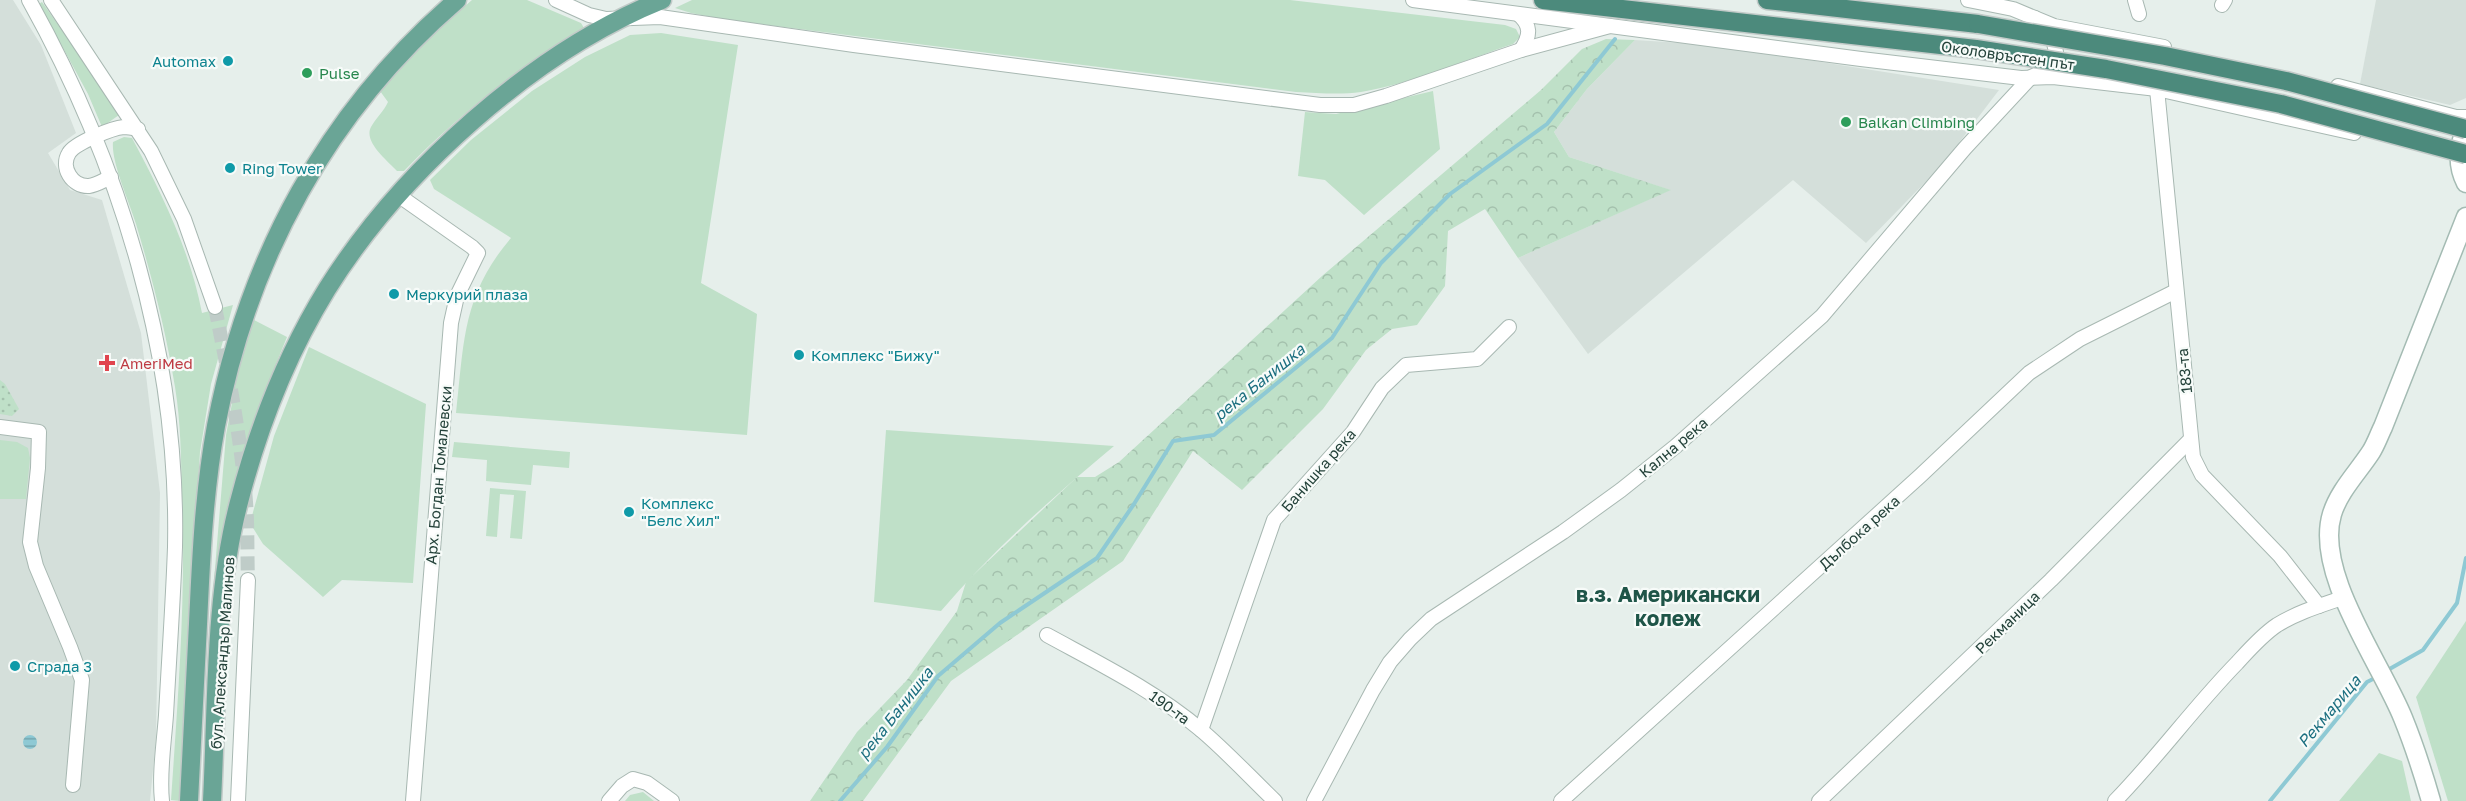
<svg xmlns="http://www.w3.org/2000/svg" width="2466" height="801" font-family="'Golos Text',sans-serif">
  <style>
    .built { fill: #d4dfda }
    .grass { fill: #bfe0c8 }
    .forest { fill: url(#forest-crowns) }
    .park { fill: url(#park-dots) }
    .water { fill: url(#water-rules) }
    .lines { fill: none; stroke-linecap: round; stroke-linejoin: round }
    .stream { stroke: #8ec9d4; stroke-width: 4 }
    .minor-tunnel { stroke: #bfccc8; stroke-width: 14; stroke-dasharray: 14 7; stroke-linecap: butt }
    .minor-casing { stroke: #a8b8b2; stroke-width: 16 }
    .secondary-casing { stroke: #a4bbb3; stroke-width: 21 }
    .primary-casing { stroke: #c2cac8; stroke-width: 21 }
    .trunk-casing { stroke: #c2cac8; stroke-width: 21 }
    .minor { stroke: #fff; stroke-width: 14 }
    .secondary { stroke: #fff; stroke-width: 18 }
    .primary { stroke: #6aa596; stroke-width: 18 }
    .trunk { stroke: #4c8a7c; stroke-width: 18 }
    .trunk-bridge-casing { stroke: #c2cac8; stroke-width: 21; stroke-linecap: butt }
    .trunk-bridge { stroke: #4c8a7c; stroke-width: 18 }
    .culture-dot { fill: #0f9aa8; stroke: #f7fbf9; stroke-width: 2 }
    .leisure-dot { fill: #2e9e5b; stroke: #f7fbf9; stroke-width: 2 }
    .health-dot { fill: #e0444e; stroke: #f7fbf9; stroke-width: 2 }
    .labels { text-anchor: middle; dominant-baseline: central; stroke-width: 4.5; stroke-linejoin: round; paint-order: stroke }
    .street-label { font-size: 15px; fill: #24423a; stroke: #f7fbf9 }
    .culture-label { font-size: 15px; fill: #0d838f; stroke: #f7fbf9; text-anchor: start }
    .leisure-label { font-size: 15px; fill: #27864d; stroke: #f7fbf9; text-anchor: start }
    .health-label { font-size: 15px; fill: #be3a42; stroke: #f7fbf9; text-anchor: start }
    .water-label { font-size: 16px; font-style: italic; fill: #1c6f80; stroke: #f7fbf9 }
    .district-label { font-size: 21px; font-weight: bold; fill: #1f5548; stroke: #f7fbf9 }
  </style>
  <defs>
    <pattern id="forest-crowns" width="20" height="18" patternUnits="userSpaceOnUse" patternTransform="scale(1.5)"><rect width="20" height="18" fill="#bfe0c8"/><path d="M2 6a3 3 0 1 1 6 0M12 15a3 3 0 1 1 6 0" fill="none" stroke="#a4c1ad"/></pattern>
    <pattern id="park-dots" width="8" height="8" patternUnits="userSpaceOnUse" patternTransform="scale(1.5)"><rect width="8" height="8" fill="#bfe0c8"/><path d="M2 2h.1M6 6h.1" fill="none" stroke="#a4c1ad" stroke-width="1.8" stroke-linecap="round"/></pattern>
    <pattern id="water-rules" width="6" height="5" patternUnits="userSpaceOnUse" patternTransform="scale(1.5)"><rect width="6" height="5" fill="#8ec9d4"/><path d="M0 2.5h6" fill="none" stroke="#74a5ad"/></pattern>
  </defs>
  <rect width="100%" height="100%" fill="#e6efeb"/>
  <g class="built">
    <polygon points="0,0 13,0 41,45 76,133 48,153 70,190 102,200 141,333 160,493 156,738 150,801 0,801"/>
    <polygon points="2376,0 2466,0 2466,98 2450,105 2360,84"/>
    <polygon points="1635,40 1713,45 1999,90 1942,165 1866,243 1793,180 1588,354 1518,258 1670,190 1569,157 1554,132 1587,89"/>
  </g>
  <g class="grass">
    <path d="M472,0h55l54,23 3,5 -4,5c-66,37 -123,83 -176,138h-7c-9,-10 -34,-29 -26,-44 5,-9 13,-16 17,-25l-8,-11 53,-57z"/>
    <path d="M692,0h598l215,25 11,4 4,8 -7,7c-48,16 -103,40 -152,48 -21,3 -43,1 -65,0l-568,-72 -37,-7 -16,-5z"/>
    <polygon points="42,2 101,86 119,115 102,127 88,94 39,4"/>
    <path d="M661,33l77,12 -37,238 56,31 -10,121 -291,-22c8,-70 6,-118 55,-175l-77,-49 -4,-9 41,-40 61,-49 53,-34 45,-22z"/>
    <polygon points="1433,91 1440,149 1364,215 1325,180 1298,176 1305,112 1336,114"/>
    <path d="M124,137l8,1c30,56 58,112 70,175l31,-8 -22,79 -11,68 -13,206 -7,143 -9,-1c7,-102 15,-202 11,-304 -1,-36 -1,-73 -7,-109 -9,-55 -23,-110 -39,-163 -7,-23 -25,-62 -23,-82z"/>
    <path d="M254,320l33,17c-26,63 -49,125 -63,192 -7,33 -10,67 -14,100l16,-194 13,-69z"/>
    <polygon points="309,347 426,404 413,583 342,580 323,597 263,544 250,523 274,436"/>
    <path d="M886,430l228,16c-61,51 -121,104 -173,165l-67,-9z"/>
    <polygon points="0,440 17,442 28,448 30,458 26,499 0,499"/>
    <polygon points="454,442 570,452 569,468 533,465 531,485 486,481 487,460 452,457"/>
    <polygon points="490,488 526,491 522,539 510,538 514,495 500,494 497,537 486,536"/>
    <polygon points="2466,621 2466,801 2448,801 2416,697"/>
    <polygon points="2379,753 2402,761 2411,801 2339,801"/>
    <polygon points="643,792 654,801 625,801 630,795"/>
  </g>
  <polygon class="forest" points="1606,39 1635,40 1587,89 1554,132 1569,157 1671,190 1518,258 1485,209 1448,231 1445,286 1417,325 1392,329 1366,350 1323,409 1242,490 1193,451 1123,561 951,681 863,801 810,801 857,732 907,680 957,611 966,582 1077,477 1095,477 1119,462 1322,276 1541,90 1582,49"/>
  <polygon class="park" points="0,380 5,384 19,409 12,416 0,414"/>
  <circle class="water" cx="30" cy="742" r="7"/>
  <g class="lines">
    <g class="stream">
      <polyline points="2386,671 2423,650 2457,603 2466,558"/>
      <polyline points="840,801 887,747 938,676 1000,623 1097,558 1134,504 1173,441 1214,435 1332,338 1381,263 1450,194 1547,124 1615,39"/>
      <polyline points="2270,801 2367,682 2377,677"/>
    </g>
    <path class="minor-tunnel" d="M215,307c13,65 26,129 31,195 2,26 1,52 2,78"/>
    <defs>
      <g id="minor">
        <path d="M29,0c92,165 150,356 146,547 -2,56 -6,112 -9,168 -2,28 -7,58 -4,86"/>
        <polyline points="51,0 151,151 184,219 215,307"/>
        <polyline points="556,0 589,15 606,19 660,17 854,45 1320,105 1354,105 1386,96 1521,50 1610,26"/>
        <polyline points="1413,0 1861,59 2021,78 2053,77 2157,89 2354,133"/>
        <polyline points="1968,0 2013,9 2054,26 2164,47"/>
        <polyline points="2135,0 2139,14"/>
        <polyline points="2222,5 2225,0"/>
        <path d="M1518,14c13,11 13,21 3,36"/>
        <polyline points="2338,86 2456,117 2466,117"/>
        <polyline points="2157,89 2193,457 2202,475 2280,556 2319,606"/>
        <path d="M111,177c-7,3 -14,8 -22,9 -17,1 -29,-19 -20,-33 6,-10 43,-25 55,-26 4,0 9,1 14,2"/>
        <polyline points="398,195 472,247 478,253 457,296 451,323 413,801"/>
        <polyline points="0,427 39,432 38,468 30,542 36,566 70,647 82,680 73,785"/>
        <path d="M1047,635c53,29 108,56 154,95 26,22 50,48 74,71"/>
        <polyline points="1201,730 1274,520 1353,432 1382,388 1406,365 1477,359 1509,327"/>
        <polyline points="238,801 248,580"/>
        <polyline points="609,801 622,786 633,779 647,783 672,801"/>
        <polyline points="1314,801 1373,690 1390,662 1410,639 1431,619 1563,532 1621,490 1676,446 1822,316 1965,148 2031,77 2046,70 2051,64 2056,52 2052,34 2035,18"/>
        <polyline points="1561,801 1920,476 2029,373 2080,339 2176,291"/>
        <polyline points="1819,801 2051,580 2191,439"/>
        <path d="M2115,801c43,-44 79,-94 122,-138 12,-13 25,-28 40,-38 21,-13 45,-20 68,-28"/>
      </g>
      <g id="secondary">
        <path d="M2466,129c-8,17 -9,37 0,54"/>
        <path d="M2431,801c-8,-28 -17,-56 -28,-83 -22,-55 -89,-145 -71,-204 7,-23 26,-42 39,-62 5,-8 8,-17 12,-25l83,-210"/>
      </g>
      <g id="primary">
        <path d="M189,801c3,-59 6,-118 9,-177 3,-66 6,-133 18,-198 32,-168 111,-314 241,-426"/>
        <path d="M212,801c5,-98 2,-204 27,-299 19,-74 48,-148 88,-213 74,-118 206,-237 335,-289"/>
      </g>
      <g id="trunk">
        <polyline points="1543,0 1976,49"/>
        <polyline points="1767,0 1978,24"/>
      </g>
    </defs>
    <use href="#minor" class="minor-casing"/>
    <use href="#secondary" class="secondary-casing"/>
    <use href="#primary" class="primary-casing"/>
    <use href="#trunk" class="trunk-casing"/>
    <use href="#minor" class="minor"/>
    <use href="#secondary" class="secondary"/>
    <use href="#primary" class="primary"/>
    <use href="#trunk" class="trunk"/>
    <defs>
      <g id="trunk-bridge">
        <polyline points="1978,24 2165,56 2286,81 2466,129"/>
        <polyline points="1976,49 2106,69 2281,104 2466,154"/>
      </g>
    </defs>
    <use href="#trunk-bridge" class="trunk-bridge-casing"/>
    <use href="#trunk-bridge" class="trunk-bridge"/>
  </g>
  <g class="culture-dot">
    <circle cx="228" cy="61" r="6"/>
    <circle cx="230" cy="168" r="6"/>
    <circle cx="394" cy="294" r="6"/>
    <circle cx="799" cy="355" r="6"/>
    <circle cx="629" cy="512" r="6"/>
    <circle cx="15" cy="666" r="6"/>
  </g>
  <g class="leisure-dot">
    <circle cx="307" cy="73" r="6"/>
    <circle cx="1846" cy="122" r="6"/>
  </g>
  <path class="health-dot" d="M104 354h6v6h6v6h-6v6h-6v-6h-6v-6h6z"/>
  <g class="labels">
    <g class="street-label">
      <text transform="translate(2008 55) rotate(8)">Околовръстен път</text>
      <text transform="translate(2184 371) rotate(-96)">183-та</text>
      <text transform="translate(1673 447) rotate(-40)">Кална река</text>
      <text transform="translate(1318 470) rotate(-49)">Банишка река</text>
      <text transform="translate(438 475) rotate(-85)">Арх. Богдан Томалевски</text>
      <text transform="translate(1859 532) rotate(-42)">Дълбока река</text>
      <text transform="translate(2007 622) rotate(-44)">Рекманица</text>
      <text transform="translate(222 653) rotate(-86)">бул. Александър Малинов</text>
      <text transform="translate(1170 707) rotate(36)">190-та</text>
    </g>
    <g class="culture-label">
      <text x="216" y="61" text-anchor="end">Automax</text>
      <text x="242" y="168">Ring Tower</text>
      <text x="406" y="294">Меркурий плаза</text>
      <text x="811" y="355">Комплекс "Бижу"</text>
      <text x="641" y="503">Комплекс<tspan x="641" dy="17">"Белс Хил"</tspan></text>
      <text x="27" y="666">Сграда 3</text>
    </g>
    <g class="leisure-label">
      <text x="319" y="73">Pulse</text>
      <text x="1858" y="122">Balkan Climbing</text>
    </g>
    <g class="health-label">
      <text x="120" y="363">AmeriMed</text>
    </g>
    <g class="water-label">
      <text transform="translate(1259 382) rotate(-39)">река Банишка</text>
      <text transform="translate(2329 711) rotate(-50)">Рекмарица</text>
      <text transform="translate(895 713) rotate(-52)">река Банишка</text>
    </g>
    <g class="district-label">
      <text x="1668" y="594">в.з. Американски<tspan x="1668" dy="24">колеж</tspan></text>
    </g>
  </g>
</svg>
